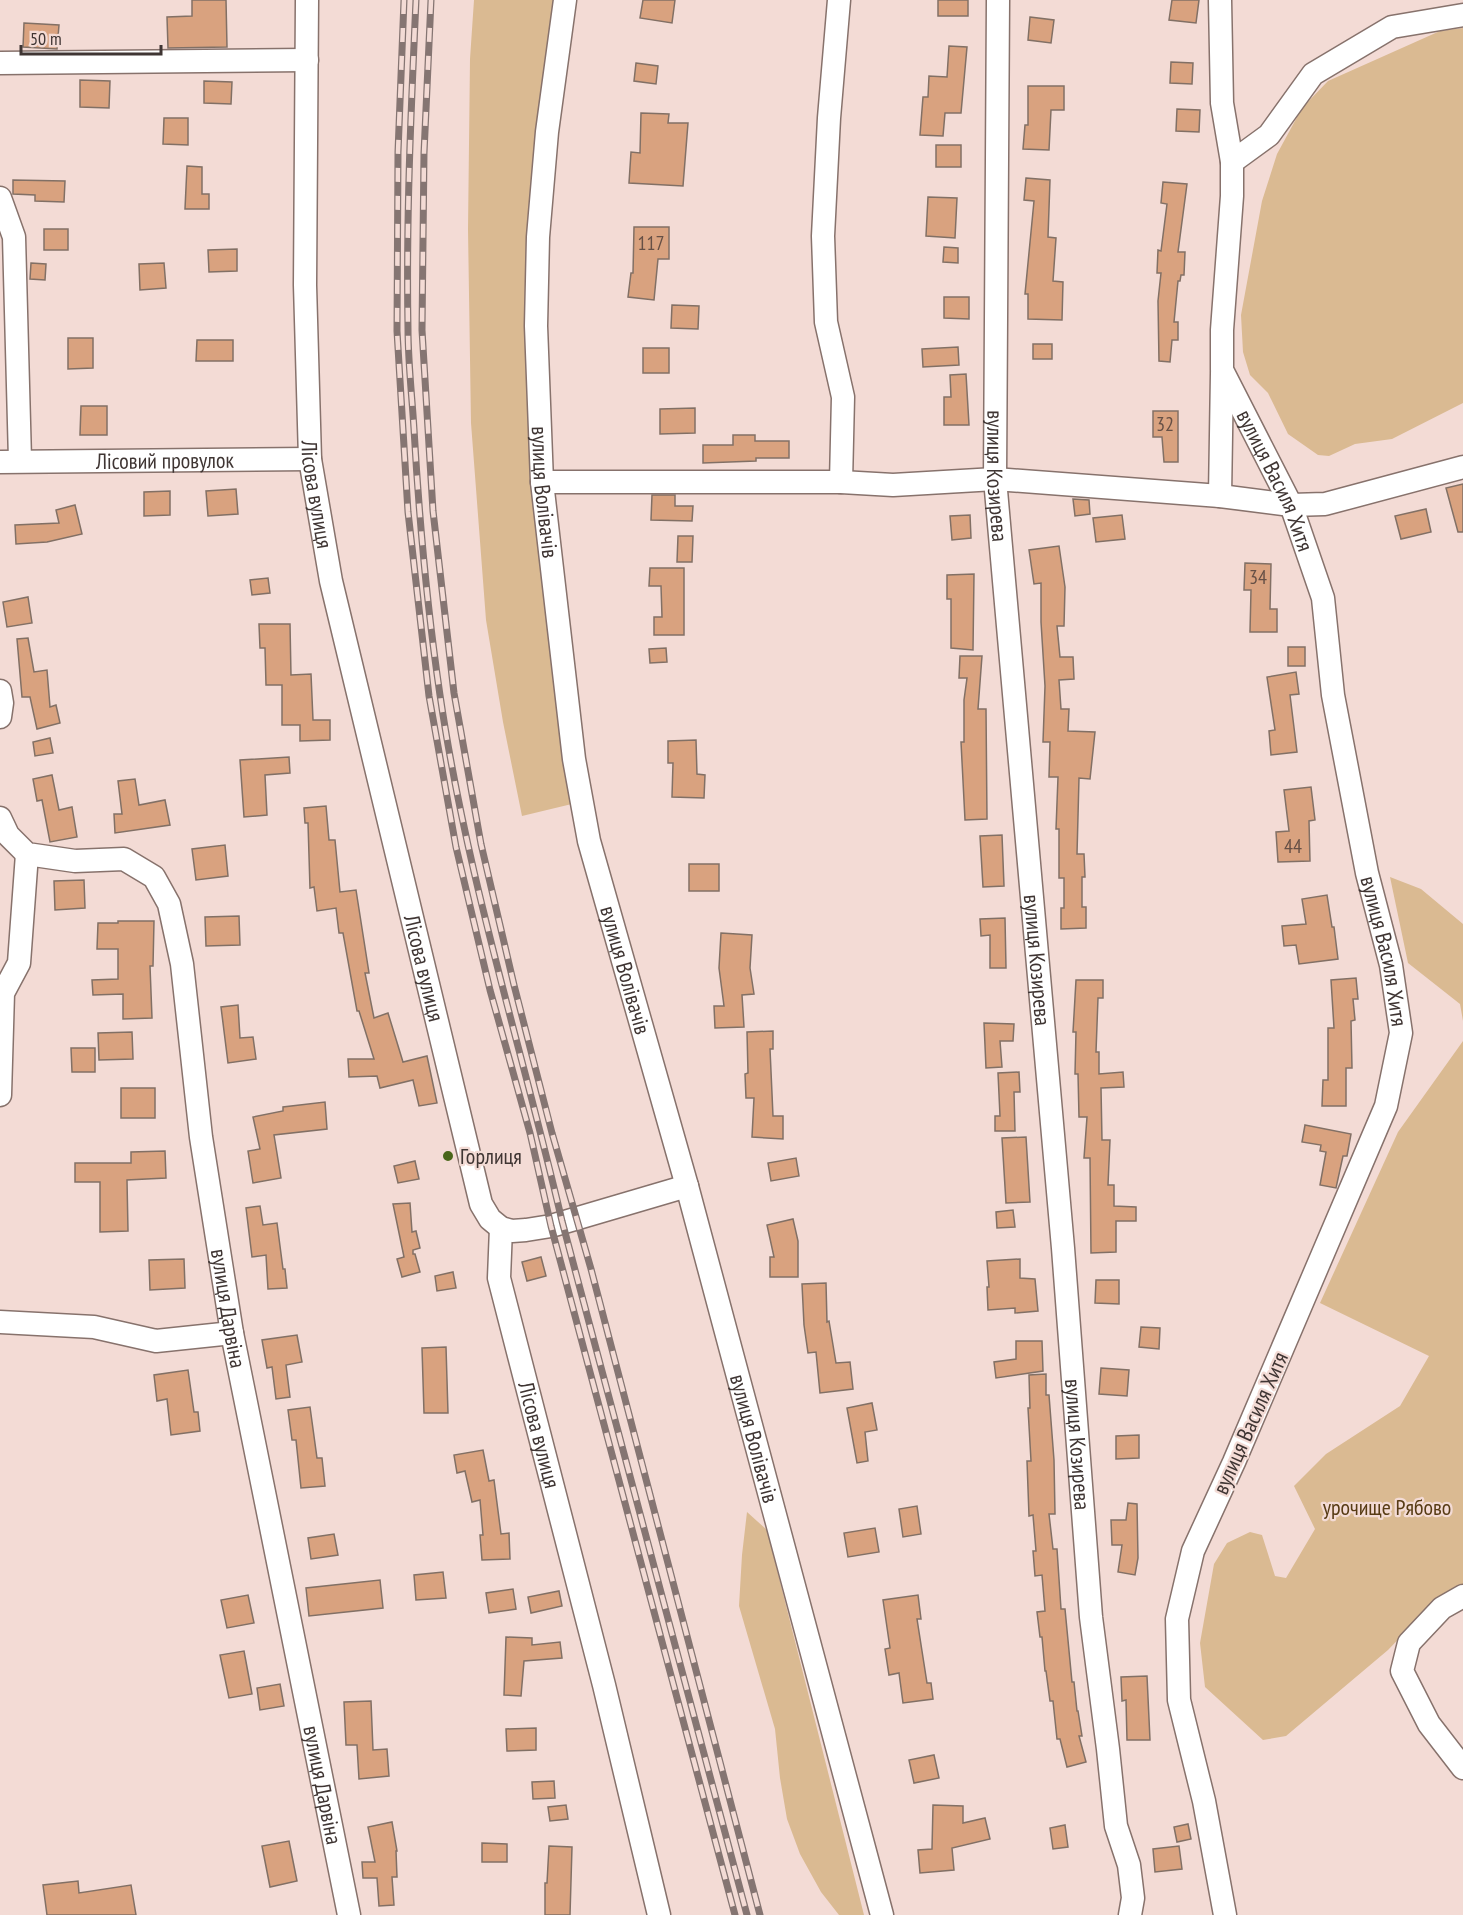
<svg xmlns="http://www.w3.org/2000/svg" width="1463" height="1915" font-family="'PT Sans Narrow',sans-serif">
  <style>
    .green { fill: #daba92 }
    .building { fill: #d9a27f; stroke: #827065; stroke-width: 1.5 }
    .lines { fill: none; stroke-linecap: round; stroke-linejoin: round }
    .minor-casing { stroke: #87726c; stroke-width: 25 }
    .minor { stroke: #fff; stroke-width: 22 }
    .rail-casing { stroke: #857572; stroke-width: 7 }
    .rail { stroke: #f3dbd5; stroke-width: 4.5; stroke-dasharray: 14; stroke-linecap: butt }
    .poi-dot { fill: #48661a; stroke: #f3dbd5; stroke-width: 2 }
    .labels { text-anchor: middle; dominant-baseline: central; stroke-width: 4.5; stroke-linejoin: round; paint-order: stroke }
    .number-label { font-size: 20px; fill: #665046 }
    .street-label { font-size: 22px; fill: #3f3533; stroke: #f3dbd5 }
    .poi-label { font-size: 22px; fill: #3f3533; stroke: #f3dbd5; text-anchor: start }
    .park-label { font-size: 22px; fill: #573b14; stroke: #f3dbd5 }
  </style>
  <rect width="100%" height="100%" fill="#f3dbd5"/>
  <g class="green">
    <polygon points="474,0 557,0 531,294 576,803 522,816 503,722 486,620 471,423 468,229 470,59"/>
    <polygon points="1463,28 1463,403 1392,439 1355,444 1329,456 1318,455 1288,434 1268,393 1250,375 1243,352 1241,315 1262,201 1277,154 1302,108 1328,81 1440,31"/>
    <polygon points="1390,877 1421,889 1463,924 1463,1021 1460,1004 1408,963"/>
    <polygon points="1463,1041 1463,1586 1440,1596 1388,1650 1286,1736 1263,1740 1205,1687 1200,1643 1214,1564 1227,1543 1250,1532 1262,1535 1275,1576 1286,1578 1315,1529 1294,1486 1326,1454 1400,1406 1429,1356 1320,1303 1398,1132"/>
    <polygon points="747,1512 767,1530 864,1915 839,1915 821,1892 800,1854 787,1819 780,1778 775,1729 739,1606 742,1555"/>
  </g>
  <g class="building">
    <polygon points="192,0 226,0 227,47 168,48 167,17 192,16"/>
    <polygon points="643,0 675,0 672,23 640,18"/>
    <rect x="938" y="0" width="30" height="16"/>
    <polygon points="1172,0 1199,0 1196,23 1169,20"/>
    <polygon points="1030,17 1054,20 1051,43 1028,40"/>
    <polygon points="24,23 59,25 57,49 23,47"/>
    <polygon points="949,46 967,47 961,113 945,113 943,136 920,135 923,97 928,97 929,76 947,77"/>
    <polygon points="1171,62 1193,63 1192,84 1170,83"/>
    <polygon points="636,63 658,66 656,84 634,81"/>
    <polygon points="80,80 110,81 109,108 80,107"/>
    <polygon points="204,81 232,82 231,104 204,103"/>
    <polygon points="1028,86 1064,86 1064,110 1051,110 1049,150 1023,149 1025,125 1028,125"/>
    <polygon points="1177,109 1200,110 1199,132 1176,131"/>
    <polygon points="641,113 669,114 668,123 688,123 683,186 629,183 631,152 640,153"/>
    <polygon points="164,118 188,118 188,145 163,144"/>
    <rect x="936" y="145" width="25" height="22"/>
    <polygon points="187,166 202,167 202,194 209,194 209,209 185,209"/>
    <polygon points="1026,178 1050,180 1048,237 1056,238 1053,281 1063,282 1062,320 1028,319 1028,294 1025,294 1034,201 1024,200"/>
    <polygon points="13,180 65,181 64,202 35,201 35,195 13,194"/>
    <polygon points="1163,182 1187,184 1178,252 1185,252 1184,275 1181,275 1180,281 1178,281 1174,322 1178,322 1178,340 1172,340 1170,362 1159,361 1158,301 1161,273 1157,273 1158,250 1161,251 1167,204 1161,203"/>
    <polygon points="928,197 957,198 955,238 926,236"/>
    <polygon points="634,227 669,227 669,259 658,259 654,300 628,297 631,273 633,273"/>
    <rect x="44" y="229" width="24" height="21"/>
    <polygon points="944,247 958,248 958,263 943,262"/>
    <polygon points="237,249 237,271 209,272 208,250"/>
    <polygon points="31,263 46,264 45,280 30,279"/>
    <polygon points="164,263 166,288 140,290 139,264"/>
    <polygon points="944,297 969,297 969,319 944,318"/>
    <polygon points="672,305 699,306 698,329 671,328"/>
    <polygon points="68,338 93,338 93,368 68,369"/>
    <polygon points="197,340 233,340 233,361 196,361"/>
    <rect x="1033" y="344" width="19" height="15"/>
    <polygon points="958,347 959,365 923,367 922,349"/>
    <rect x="643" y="348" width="26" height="25"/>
    <polygon points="966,374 969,425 944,425 944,397 951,397 950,375"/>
    <polygon points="81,406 107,406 107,435 80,435"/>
    <polygon points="695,408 695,433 660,434 660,409"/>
    <polygon points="1153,411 1178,411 1178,462 1164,462 1162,437 1153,437"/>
    <polygon points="733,435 755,435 755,441 789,441 789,458 756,458 756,461 703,463 703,445 733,445"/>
    <polygon points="1463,484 1463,532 1458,532 1446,488"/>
    <polygon points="236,489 238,514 208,516 206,491"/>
    <polygon points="170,491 170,515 144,516 144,492"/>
    <polygon points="652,495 675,495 675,506 693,506 692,521 651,520"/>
    <polygon points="1073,499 1089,500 1090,514 1075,516"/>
    <polygon points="75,505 82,534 47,542 16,544 15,525 59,523 56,510"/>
    <polygon points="1426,509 1431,532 1401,539 1395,516"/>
    <polygon points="970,515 971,538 952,540 950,516"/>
    <polygon points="1122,515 1125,539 1096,542 1093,518"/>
    <polygon points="678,536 693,536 692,562 677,562"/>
    <polygon points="1059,546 1065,587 1064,626 1057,626 1060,657 1073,657 1074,679 1059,680 1061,709 1069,709 1068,731 1095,732 1090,779 1079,778 1077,854 1084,854 1085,877 1082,877 1082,907 1086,907 1086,928 1061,929 1061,908 1064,908 1064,878 1059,878 1059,829 1056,829 1058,777 1049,777 1050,742 1043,742 1045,686 1041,622 1041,583 1034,584 1029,550"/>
    <polygon points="1245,563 1271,564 1270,609 1277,609 1277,632 1250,632 1251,590 1244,590"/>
    <polygon points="650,568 684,568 684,635 654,635 654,617 662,617 661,586 649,586"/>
    <polygon points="974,574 973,650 951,648 951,599 947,599 947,575"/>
    <polygon points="268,578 270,593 252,595 250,580"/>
    <polygon points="28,597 32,623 7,627 3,602"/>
    <polygon points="259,624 290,624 291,675 311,674 313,720 330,720 330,740 300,741 300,725 282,725 282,685 266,685 265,648 260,648"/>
    <polygon points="28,638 34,672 47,670 50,707 56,705 60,723 37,729 30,697 22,697 17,639"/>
    <rect x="1288" y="647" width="17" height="19"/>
    <polygon points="666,648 667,662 650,663 649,649"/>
    <polygon points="960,656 982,656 978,709 986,709 987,819 965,820 961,742 964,742 964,700 967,678 959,678"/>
    <polygon points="1296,672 1299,694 1290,695 1297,752 1271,755 1269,731 1275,730 1267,677"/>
    <polygon points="50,738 53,753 35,756 33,742"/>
    <polygon points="696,740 697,774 705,775 704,798 672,797 673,763 668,763 668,741"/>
    <polygon points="289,757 290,773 265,775 267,815 244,817 240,760"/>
    <polygon points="52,775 59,810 72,807 77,837 50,842 42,800 37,801 33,779"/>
    <polygon points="135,779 139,805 165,800 170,825 115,833 114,814 122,814 118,781"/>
    <polygon points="1311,787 1315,820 1309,821 1310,861 1278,862 1276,832 1289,831 1284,790"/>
    <polygon points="326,806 329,840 335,840 340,892 356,890 369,973 365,973 374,1018 388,1013 403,1062 427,1056 437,1103 419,1106 413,1080 380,1088 377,1076 349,1077 348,1059 374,1059 359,1011 357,1011 343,933 339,933 336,908 317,911 314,887 310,888 308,823 305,823 304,808"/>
    <polygon points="1002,835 1004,886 983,887 980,836"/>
    <polygon points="225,845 228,876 196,880 192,849"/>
    <rect x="689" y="864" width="30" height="27"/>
    <polygon points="84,880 85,908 55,910 54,881"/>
    <polygon points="1327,895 1332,927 1334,927 1338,959 1299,964 1296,945 1284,946 1282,926 1306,924 1302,899"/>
    <polygon points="239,916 240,945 206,946 205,917"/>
    <polygon points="1005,918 1006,968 990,968 990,935 981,936 980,919"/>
    <polygon points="118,921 154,921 153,966 150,966 152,1018 123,1019 123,994 93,995 92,980 118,979 118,949 97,949 98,923 118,923"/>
    <polygon points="721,933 752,935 750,968 754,994 742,995 744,1027 715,1028 714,1006 724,1006 719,968"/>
    <polygon points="1356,978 1358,999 1353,999 1355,1020 1351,1021 1352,1068 1346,1068 1346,1106 1322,1106 1323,1080 1328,1080 1328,1028 1334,1028 1331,980"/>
    <polygon points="1076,980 1103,980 1103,998 1098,998 1096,1052 1099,1052 1099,1074 1123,1072 1124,1087 1101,1088 1102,1140 1110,1140 1108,1185 1114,1185 1114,1206 1136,1207 1136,1221 1116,1221 1116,1252 1091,1253 1090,1158 1084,1158 1087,1117 1079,1117 1078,1074 1075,1074 1076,1032 1073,1032"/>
    <polygon points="238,1005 240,1038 253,1037 256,1059 228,1063 221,1007"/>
    <polygon points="984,1023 1014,1024 1013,1041 1000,1041 1002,1067 986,1068"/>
    <polygon points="773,1031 773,1049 770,1049 773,1116 783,1116 783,1139 752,1137 754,1098 746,1098 745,1074 748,1073 747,1032"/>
    <polygon points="132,1032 133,1059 99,1060 98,1033"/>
    <polygon points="71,1048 95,1048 95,1072 72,1072"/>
    <polygon points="1019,1072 1020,1092 1014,1092 1015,1131 995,1131 995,1116 1000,1116 998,1073"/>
    <rect x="121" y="1088" width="34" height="30"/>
    <polygon points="325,1102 327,1129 274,1135 281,1178 253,1183 248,1151 260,1149 253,1117 283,1111 283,1107"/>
    <polygon points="1305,1125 1351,1134 1347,1156 1343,1156 1336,1188 1320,1185 1326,1152 1320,1151 1321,1145 1302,1142"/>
    <polygon points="1026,1137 1030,1202 1006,1203 1002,1138"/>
    <polygon points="165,1151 166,1178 127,1180 128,1231 100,1232 100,1182 75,1182 75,1163 131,1163 131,1152"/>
    <polygon points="796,1158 799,1176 771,1181 768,1163"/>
    <polygon points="415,1161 419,1179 398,1183 394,1166"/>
    <polygon points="410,1203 412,1232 416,1231 420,1248 413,1250 413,1254 415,1254 420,1272 402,1277 397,1259 404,1257 393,1204"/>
    <polygon points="260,1206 263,1225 277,1223 283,1269 285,1269 287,1288 268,1289 266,1255 252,1257 246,1208"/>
    <polygon points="1013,1210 1015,1227 997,1228 996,1212"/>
    <polygon points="793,1219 798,1241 798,1277 770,1277 770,1257 774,1257 767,1225"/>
    <polygon points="541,1257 546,1276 527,1281 522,1262"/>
    <polygon points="184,1259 185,1288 150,1290 149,1260"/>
    <polygon points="1020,1259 1020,1278 1035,1279 1038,1311 1015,1313 1015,1308 988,1310 987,1287 989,1287 987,1261"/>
    <polygon points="453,1272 456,1288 437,1291 435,1276"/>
    <polygon points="1096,1280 1119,1280 1119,1304 1095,1303"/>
    <polygon points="826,1283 827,1322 829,1321 836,1363 850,1362 853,1389 820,1393 816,1352 808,1353 804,1325 802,1284"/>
    <polygon points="1141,1327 1160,1328 1159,1349 1139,1347"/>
    <polygon points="297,1335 302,1362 286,1365 290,1397 276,1399 272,1367 267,1368 262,1340"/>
    <polygon points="1016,1341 1042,1341 1043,1371 996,1378 994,1362 1016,1359"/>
    <polygon points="446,1347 448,1413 424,1413 422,1348"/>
    <polygon points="1101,1368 1129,1370 1127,1396 1099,1394"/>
    <polygon points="188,1370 194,1412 198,1412 200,1431 171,1435 167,1399 157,1401 154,1375"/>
    <polygon points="1046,1374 1046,1395 1049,1395 1054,1460 1055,1514 1049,1514 1053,1549 1057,1549 1061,1609 1065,1609 1072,1682 1074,1682 1077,1711 1078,1711 1082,1736 1079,1736 1086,1762 1067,1767 1060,1739 1057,1739 1053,1701 1050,1701 1046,1671 1045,1671 1042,1637 1040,1637 1037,1612 1045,1611 1042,1575 1035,1576 1033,1551 1036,1551 1033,1515 1029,1516 1027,1461 1031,1461 1028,1408 1030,1408 1029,1375"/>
    <polygon points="872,1403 877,1430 865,1432 868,1461 857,1463 847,1408"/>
    <polygon points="310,1407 317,1458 322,1458 325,1486 301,1488 296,1440 292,1440 288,1410"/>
    <polygon points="1139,1435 1139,1458 1116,1459 1116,1436"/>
    <polygon points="483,1450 489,1481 494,1480 501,1534 509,1533 510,1559 482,1560 480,1535 483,1535 480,1500 472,1502 465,1471 457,1473 454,1455"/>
    <polygon points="1128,1503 1137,1504 1138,1558 1135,1575 1118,1572 1122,1545 1112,1545 1111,1520 1126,1520"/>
    <polygon points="917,1506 921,1534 903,1537 899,1509"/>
    <polygon points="875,1528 879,1552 848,1557 844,1533"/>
    <polygon points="334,1534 338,1555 311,1559 308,1538"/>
    <polygon points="443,1572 446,1598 416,1600 414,1575"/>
    <polygon points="380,1580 383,1608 309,1616 306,1588"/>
    <polygon points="513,1589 516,1609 489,1613 486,1593"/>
    <polygon points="559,1591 562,1606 531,1613 528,1597"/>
    <polygon points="248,1595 254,1623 227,1628 221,1600"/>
    <polygon points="918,1595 921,1619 917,1619 927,1683 931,1683 933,1699 903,1703 899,1673 889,1675 885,1649 890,1648 883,1600"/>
    <polygon points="506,1637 532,1638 532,1645 560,1642 562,1658 524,1661 521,1696 504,1695"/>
    <polygon points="244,1651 252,1694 229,1698 220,1655"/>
    <polygon points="1147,1676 1150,1740 1127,1740 1126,1700 1122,1701 1121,1677"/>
    <polygon points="280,1684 284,1706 260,1710 257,1688"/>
    <polygon points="371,1701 373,1750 387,1749 389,1776 359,1779 357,1745 346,1745 344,1702"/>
    <polygon points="536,1728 536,1750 507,1751 506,1729"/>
    <polygon points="934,1755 939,1778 914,1783 909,1760"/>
    <polygon points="554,1781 555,1798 533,1799 532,1782"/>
    <polygon points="566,1805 568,1819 550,1821 548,1807"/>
    <polygon points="933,1805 963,1806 963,1823 985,1818 990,1839 952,1848 954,1870 920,1873 918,1850 932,1849"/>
    <polygon points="392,1822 397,1851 396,1851 397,1877 392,1877 394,1905 379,1906 377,1878 363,1878 362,1862 375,1862 368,1827"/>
    <polygon points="1188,1824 1191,1839 1177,1842 1174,1827"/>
    <polygon points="1065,1825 1068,1847 1053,1849 1050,1828"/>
    <polygon points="289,1841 297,1881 270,1887 262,1846"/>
    <polygon points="482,1843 507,1844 507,1862 482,1862"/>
    <polygon points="549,1846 572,1847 570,1915 545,1915 545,1883 547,1883"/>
    <polygon points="1179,1846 1182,1869 1155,1872 1153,1849"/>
    <polygon points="78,1881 79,1893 131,1885 136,1915 47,1915 43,1885"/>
  </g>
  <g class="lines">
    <defs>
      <g id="minor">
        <path id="s1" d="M307,0l-2,285 5,174 21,122 150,623 9,15 11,9 11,3 14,-1 25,-4 136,-40"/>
        <path id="s2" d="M565,0l-18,132 -9,105 -2,89 6,156 32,277 15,82 98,345 195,729"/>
        <polyline points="839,0 829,118 823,236 826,322 843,397 841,482"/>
        <path id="s3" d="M998,0l-3,479 68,769 28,369 17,132 8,77 13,39 4,33 -3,17"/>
        <path id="s4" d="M1220,0l2,103 10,59v34l-10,134v40l69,135 32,93 10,97 34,178 24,92 10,68 -15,73 -152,356 -41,89 -16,68 2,81 25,101 21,114"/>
        <polyline points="0,63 307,60"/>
        <polyline points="1232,162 1269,135 1313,74 1392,27 1463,15"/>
        <polyline points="0,198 14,237 20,460"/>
        <path id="s5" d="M0,462l310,-3"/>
        <polyline points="542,482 841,482 893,485 995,479 1220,496 1291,505 1325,504 1463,467"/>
        <polyline points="1220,496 1222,374"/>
        <polyline points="0,691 2,703 0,717"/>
        <path id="s6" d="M0,818l8,17 19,19 48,7 49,-2 30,18 15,27 13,60 19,173 31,196 117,582"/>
        <polyline points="0,1095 3,993 19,963 27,854"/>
        <path id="s7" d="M501,1228l-2,50 105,407 55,230"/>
        <polyline points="0,1322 94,1327 156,1341 232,1333"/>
        <polyline points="1463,1596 1442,1608 1409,1643 1402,1671 1429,1724 1463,1768"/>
      </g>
    </defs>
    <use href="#minor" class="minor-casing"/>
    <use href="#minor" class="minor"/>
    <defs>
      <g id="rail">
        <polyline points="404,0 398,152 397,331 408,512 429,696 456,847 490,990 530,1133 551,1226 735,1915"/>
        <path d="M416,0c-5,110 -10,219 -8,329 0,33 4,67 6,100 5,88 13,178 26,266 26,179 81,350 122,526l185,694"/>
        <polyline points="431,0 424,153 422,330 433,511 454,693 481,844 514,985 552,1133 591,1269 760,1915"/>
      </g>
    </defs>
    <use href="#rail" class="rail-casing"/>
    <use href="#rail" class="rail"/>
  </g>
  <circle class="poi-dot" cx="448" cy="1156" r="6"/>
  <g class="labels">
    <g class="number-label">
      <text x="651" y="243">117</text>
      <text x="1165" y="424">32</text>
      <text x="1258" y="577">34</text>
      <text x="1293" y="846">44</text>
    </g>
    <g class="street-label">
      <text stroke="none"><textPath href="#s5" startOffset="165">Лісовий провулок</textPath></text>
      <text stroke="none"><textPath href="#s3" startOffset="476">вулиця Козирева</textPath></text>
      <text stroke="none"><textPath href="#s4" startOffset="494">вулиця Василя Хитя</textPath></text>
      <text stroke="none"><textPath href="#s2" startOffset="494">вулиця Волівачів</textPath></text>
      <text stroke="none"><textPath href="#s1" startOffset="495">Лісова вулиця</textPath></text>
      <text stroke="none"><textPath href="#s4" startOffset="980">вулиця Василя Хитя</textPath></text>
      <text stroke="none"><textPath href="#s3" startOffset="962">вулиця Козирева</textPath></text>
      <text stroke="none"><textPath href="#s1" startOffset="981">Лісова вулиця</textPath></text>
      <text stroke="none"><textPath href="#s2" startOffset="980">вулиця Волівачів</textPath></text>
      <text stroke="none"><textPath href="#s6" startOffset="618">вулиця Дарвіна</textPath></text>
      <text transform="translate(1250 1423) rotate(-66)">вулиця Василя Хитя</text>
      <text stroke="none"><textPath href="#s7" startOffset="212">Лісова вулиця</textPath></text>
      <text stroke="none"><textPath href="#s2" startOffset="1466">вулиця Волівачів</textPath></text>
      <text stroke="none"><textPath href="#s3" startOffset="1448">вулиця Козирева</textPath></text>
      <text stroke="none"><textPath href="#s6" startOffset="1104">вулиця Дарвіна</textPath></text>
    </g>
    <g class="poi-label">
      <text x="460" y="1156">Горлиця</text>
    </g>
    <g class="park-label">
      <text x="1387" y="1507">урочище Рябово</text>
    </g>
  </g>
  <path d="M21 45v9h140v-9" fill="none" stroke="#3f3533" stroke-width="3"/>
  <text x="30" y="45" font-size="18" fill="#3f3533" stroke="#f3dbd5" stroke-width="4.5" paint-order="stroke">50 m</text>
</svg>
